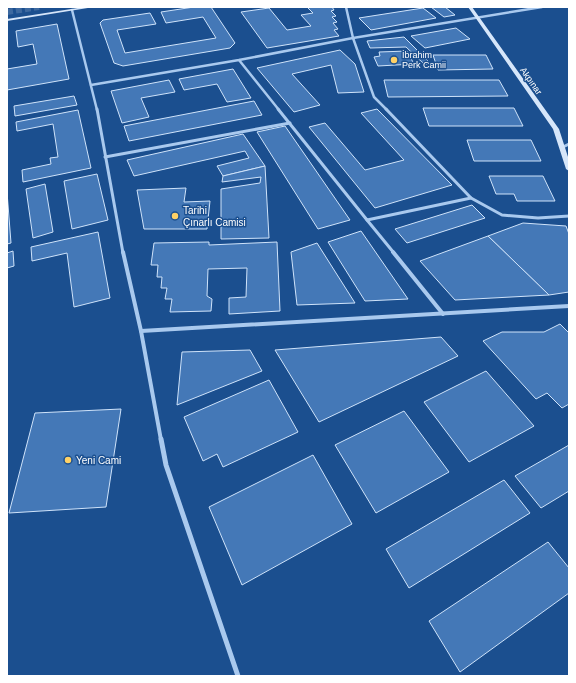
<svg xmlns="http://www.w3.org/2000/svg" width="576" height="683" font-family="Helvetica,sans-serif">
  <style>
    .building { fill: #4478b7; stroke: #cfe3fa }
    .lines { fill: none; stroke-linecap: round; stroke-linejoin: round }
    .trunk-tunnel { stroke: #3d69a0; stroke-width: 6; stroke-dasharray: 6 3; stroke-linecap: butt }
    .minor-far3 { stroke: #a9c9ee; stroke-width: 2.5 }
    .minor-far2 { stroke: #a9c9ee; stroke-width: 3 }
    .minor-far1 { stroke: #a9c9ee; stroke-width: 4 }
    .minor { stroke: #a9c9ee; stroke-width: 5 }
    .secondary { fill: #d6e6fa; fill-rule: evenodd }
    .poi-dot { fill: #ffd166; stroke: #1b4f8f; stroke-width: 1.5 }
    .labels { text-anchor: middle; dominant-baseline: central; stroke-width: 3; stroke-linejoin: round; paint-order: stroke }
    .far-poi-label { font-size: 9px; fill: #fff; stroke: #1b4f8f; text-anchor: start }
    .far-street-label { font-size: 9px; fill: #fff; stroke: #1b4f8f }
    .poi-label { font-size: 10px; fill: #fff; stroke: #1b4f8f; text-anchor: start }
  </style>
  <rect width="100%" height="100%" fill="#1b4f8f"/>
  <g class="building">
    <polygon points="194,7 211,7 235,43 230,48 123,66 114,63 100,23 103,20 150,13 156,24 117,30 125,53 216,38 203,17 166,23 161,12"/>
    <polygon points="307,7 332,7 334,10 331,11 336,16 332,17 337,22 333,23 338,29 334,30 339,36 267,48 241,12 269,8 287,30 311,26 301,15 313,13"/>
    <polygon points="431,7 445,7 455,15 444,17"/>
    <polygon points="423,8 436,18 371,30 359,18"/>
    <polygon points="57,24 69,79 7,90 7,69 37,64 33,44 18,47 16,31"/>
    <polygon points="456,28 470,39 425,48 411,36"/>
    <polygon points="404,37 431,64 424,64 406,47 370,48 367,41"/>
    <polygon points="340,50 355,64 364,92 338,93 331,65 292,74 320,105 294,112 257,68"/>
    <polygon points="407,51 414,64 378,66 374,57 380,56 379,52"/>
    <polygon points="433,55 486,55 493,69 438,70"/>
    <polygon points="233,69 251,98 227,102 217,84 184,90 179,79"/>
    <polygon points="169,80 175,92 141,98 149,117 122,123 111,91"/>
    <polygon points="384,80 499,80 508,96 388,97"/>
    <polygon points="74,96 77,105 15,116 14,106"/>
    <polygon points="254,101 262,115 129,141 124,126"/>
    <polygon points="423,108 514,108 523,126 429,126"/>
    <polygon points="377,109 452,185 375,208 309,127 325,123 365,170 404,160 361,113"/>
    <polygon points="78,110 91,168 23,182 22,170 51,164 50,158 58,157 53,124 17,131 16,122"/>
    <polygon points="285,126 350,220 318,229 257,132"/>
    <polygon points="243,134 265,166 223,176 217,166 249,158 245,151 134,176 127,160"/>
    <polygon points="467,140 531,140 541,161 474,161"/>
    <polygon points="265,166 269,238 221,239 221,189 260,183 261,177 222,182 223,176"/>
    <polygon points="97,174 108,220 72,229 64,181"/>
    <polygon points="489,176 543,176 555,201 517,201 514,194 496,194"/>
    <polygon points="45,184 53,232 33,238 26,189"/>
    <polygon points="186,188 184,202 210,201 207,229 144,229 137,190"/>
    <polygon points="7,192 11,243 7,244"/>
    <polygon points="472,205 485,218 407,243 395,229"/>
    <polygon points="523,223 566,226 569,234 569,292 549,295 488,236"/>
    <polygon points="361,231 408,299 365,301 328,242"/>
    <polygon points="98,232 110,298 74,307 67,253 32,261 31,247"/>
    <polygon points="488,236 549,295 455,300 420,261"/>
    <polygon points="209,242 209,245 277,242 280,311 229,314 229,298 246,297 247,268 208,269 207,296 212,299 211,311 170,312 172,299 165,299 167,288 161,288 162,277 157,277 158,265 151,265 154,243"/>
    <polygon points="317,243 355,303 297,305 291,252"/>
    <polygon points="13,251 14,266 7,268 7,253"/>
    <polygon points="560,324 569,333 569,404 562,408 547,393 536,399 483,341 502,332 544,332"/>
    <polygon points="441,337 458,356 319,422 275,350"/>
    <polygon points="250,350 262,371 177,405 182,352"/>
    <polygon points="486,371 534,426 469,462 424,402"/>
    <polygon points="269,380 298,432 223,467 217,454 203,461 184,417"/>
    <polygon points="121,409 106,507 9,513 35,413"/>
    <polygon points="404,411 449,472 376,513 335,445"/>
    <polygon points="569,445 569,491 541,508 515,476"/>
    <polygon points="313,455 352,524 242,585 209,507"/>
    <polygon points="504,480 530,513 409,588 386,549"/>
    <polygon points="548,542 569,568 569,593 460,672 429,621"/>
  </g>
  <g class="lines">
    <polyline class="trunk-tunnel" points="7,12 39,7"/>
    <g class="minor-far3">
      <polyline points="346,7 353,38 374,97 387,110"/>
      <polyline points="72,10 97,110"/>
      <polyline points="239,60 279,110"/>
      <polyline points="91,85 239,60 353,38 542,7"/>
    </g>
    <g class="minor-far2">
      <polyline points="97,109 123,253"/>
      <polyline points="278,109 367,220 471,198"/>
      <polyline points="386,109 471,198 502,215 538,218 569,216"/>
      <polyline points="563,147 569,144"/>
      <polyline points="105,157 290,123"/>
      <polyline points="367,220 394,253"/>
    </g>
    <g class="minor-far1">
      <polyline points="123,252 141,331 161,440"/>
      <polyline points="393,252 443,314"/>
      <polyline points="141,331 569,306"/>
    </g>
    <polyline class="minor" points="161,439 166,465 238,676"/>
    <g class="secondary">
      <polygon points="84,7 94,7 7,21 7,19"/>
      <polygon points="468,7 472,7 559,129 569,160 569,171 566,169 553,129"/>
    </g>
  </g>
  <g class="poi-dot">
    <circle cx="394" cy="60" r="4"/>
    <circle cx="175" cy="216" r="4"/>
    <circle cx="68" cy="460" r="4"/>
  </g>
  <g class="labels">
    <g class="far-poi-label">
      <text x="402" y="55">İbrahim<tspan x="402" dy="10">Perk Camii</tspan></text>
    </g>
    <g class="far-street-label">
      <text transform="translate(531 81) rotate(55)">Akpınar</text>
    </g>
    <g class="poi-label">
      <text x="183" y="210">Tarihi<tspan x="183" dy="12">Çınarlı Camisi</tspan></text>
      <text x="76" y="460">Yeni Cami</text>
    </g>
  </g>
  <rect width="576" height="683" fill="none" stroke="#ffffff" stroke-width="16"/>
</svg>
